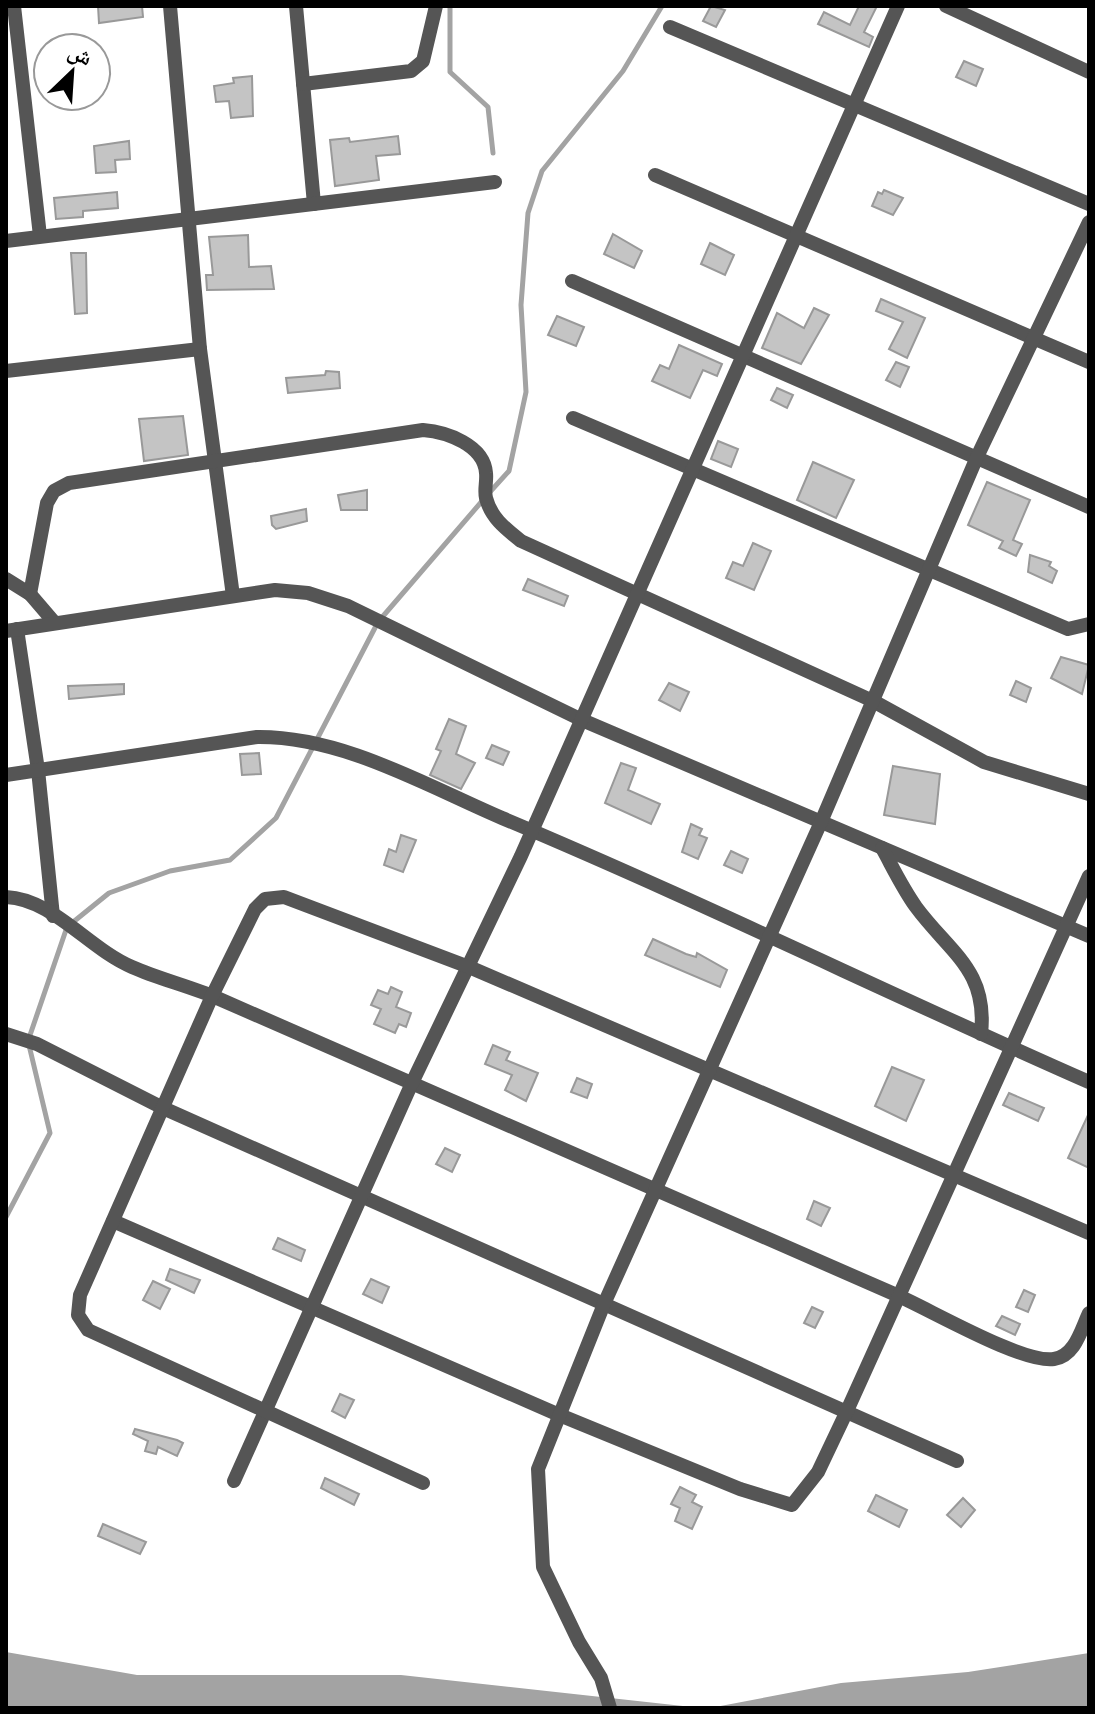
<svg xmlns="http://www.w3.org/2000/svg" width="1095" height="1714" font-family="'Noto Sans','Noto Naskh Arabic',sans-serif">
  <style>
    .water { fill: #a3a3a3 }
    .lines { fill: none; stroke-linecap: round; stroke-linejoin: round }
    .stream { stroke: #a3a3a3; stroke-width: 5 }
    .building { fill: #c4c4c4; stroke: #999; stroke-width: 2 }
    .street { stroke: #555; stroke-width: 14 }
  </style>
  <rect width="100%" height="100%" fill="#fff"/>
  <g class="water">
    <polygon points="6,1652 137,1675 401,1675 701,1708 6,1708"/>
    <polygon points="1089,1653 1089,1708 710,1708 841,1683 968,1672"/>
  </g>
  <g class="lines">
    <g class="stream">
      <polyline points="450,6 450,72 488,107 493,153"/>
      <polyline points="489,493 509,471 526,392 521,305 528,213 542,171 623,71 662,6"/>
      <polyline points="6,1217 50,1133 28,1041 67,927 109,893 170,871 230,860 276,818 378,622 483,500"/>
    </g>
  </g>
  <g class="building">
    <polygon points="98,6 142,6 143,17 99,23"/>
    <polygon points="711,6 725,10 716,27 703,21"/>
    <polygon points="859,6 877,6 864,32 873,37 869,47 818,24 824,12 850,25"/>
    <polygon points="964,61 983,69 976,86 956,77"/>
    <polygon points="252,76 253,116 231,118 229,101 216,102 214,86 234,83 233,78"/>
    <polygon points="398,136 400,154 376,156 379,180 335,186 330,140 349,138 350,142"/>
    <polygon points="129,141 130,159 115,160 116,172 96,173 94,146"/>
    <polygon points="884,190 903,198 893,215 872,206 878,192 882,194"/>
    <polygon points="117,192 118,208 83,211 83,217 56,219 54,198"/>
    <polygon points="613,234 642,251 634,268 604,254"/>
    <polygon points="248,235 249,267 271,266 274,289 207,290 206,275 213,275 209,237"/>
    <polygon points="710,243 734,255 725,275 701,264"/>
    <polygon points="71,253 86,253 87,313 75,314"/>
    <polygon points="881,299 925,318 907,358 889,349 903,322 876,311"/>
    <polygon points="814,308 829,315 801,364 762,348 777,313 804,328"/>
    <polygon points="557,316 584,327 576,346 548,335"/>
    <polygon points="679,345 722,364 717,376 703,370 690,398 652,381 660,365 669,369"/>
    <polygon points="896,362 909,367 900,387 886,380"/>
    <polygon points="326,371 339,372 340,388 288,393 286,378 325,375"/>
    <polygon points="777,388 793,395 787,408 771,400"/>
    <polygon points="183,416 188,455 144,461 139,419"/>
    <polygon points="718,441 738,449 731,467 711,459"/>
    <polygon points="813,462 854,480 836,518 797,500"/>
    <polygon points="987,482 1030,500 1013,540 1022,544 1016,556 999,548 1003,541 968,525"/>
    <polygon points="367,490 367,510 341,510 338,495"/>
    <polygon points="306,509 307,521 276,529 272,525 271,516"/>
    <polygon points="753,543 771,551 754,590 726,578 733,562 743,566"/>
    <polygon points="1030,555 1051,562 1049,566 1057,571 1052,583 1028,572"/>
    <polygon points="528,579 568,596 564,606 523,590"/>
    <polygon points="1061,657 1089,665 1082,694 1051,678"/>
    <polygon points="1016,681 1031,688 1026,702 1010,695"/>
    <polygon points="669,683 689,692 680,711 659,700"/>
    <polygon points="124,684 124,694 69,699 68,686"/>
    <polygon points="449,719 466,726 456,754 475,763 461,789 430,775 441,751 436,749"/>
    <polygon points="492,745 509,752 503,765 486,758"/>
    <polygon points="259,753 261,774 242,775 240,754"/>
    <polygon points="621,763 636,768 628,790 660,804 651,824 605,803"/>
    <polygon points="893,766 940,774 935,824 884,815"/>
    <polygon points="691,824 702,829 699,835 707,838 698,859 682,852"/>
    <polygon points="401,835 416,840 403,872 384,865 389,849 396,852"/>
    <polygon points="731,851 748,859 742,873 724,865"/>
    <polygon points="653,939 686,954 696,957 697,953 727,970 720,987 645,955"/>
    <polygon points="391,987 402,992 396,1007 411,1013 406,1027 399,1024 395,1033 374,1024 381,1009 371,1005 378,990 388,994"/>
    <polygon points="493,1045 510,1052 506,1060 538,1073 526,1101 505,1090 512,1075 485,1064"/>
    <polygon points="892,1067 924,1080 906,1121 875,1106"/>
    <polygon points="577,1078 592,1084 587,1098 571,1092"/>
    <polygon points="1009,1093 1044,1108 1038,1121 1003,1105"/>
    <polygon points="1089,1113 1089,1168 1068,1158"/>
    <polygon points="445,1148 460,1155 452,1172 436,1164"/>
    <polygon points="814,1201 830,1208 821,1226 807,1219"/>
    <polygon points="278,1238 305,1250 301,1261 273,1249"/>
    <polygon points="170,1269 200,1280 194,1293 166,1280"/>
    <polygon points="371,1279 389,1287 382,1303 363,1294"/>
    <polygon points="153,1281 170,1289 160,1309 143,1300"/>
    <polygon points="1024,1290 1035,1295 1028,1312 1016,1307"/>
    <polygon points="812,1307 823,1312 815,1328 804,1323"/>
    <polygon points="1002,1316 1020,1324 1015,1335 996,1326"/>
    <polygon points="340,1394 354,1400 345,1418 332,1411"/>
    <polygon points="135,1429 177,1440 183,1443 177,1456 158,1447 156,1454 145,1451 148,1441 133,1434"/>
    <polygon points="325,1478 359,1494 354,1505 321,1488"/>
    <polygon points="680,1487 696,1495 692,1502 702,1507 692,1529 675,1521 680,1508 671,1504"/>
    <polygon points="876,1495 907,1510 899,1527 868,1511"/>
    <polygon points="963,1498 975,1510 961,1527 947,1515"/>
    <polygon points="103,1524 146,1542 140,1554 98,1536"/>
  </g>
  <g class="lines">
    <g class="street">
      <polyline points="14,6 40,236"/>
      <polyline points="170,6 200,349 233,596"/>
      <polyline points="296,6 314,204"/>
      <polyline points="946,6 1089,72"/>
      <polyline points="670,27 1089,204"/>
      <polyline points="303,84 411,71 423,61 436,6"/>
      <polyline points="655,175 1089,362"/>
      <polyline points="6,241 495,182"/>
      <polyline points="572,281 1089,507"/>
      <polyline points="6,371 200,349"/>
      <polyline points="573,418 1068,629 1089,624"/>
      <polyline points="6,579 30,594 54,622"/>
      <path d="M30,594l17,-91 7,-12 15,-8 354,-53c24,2 61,15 63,43 1,8 -2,17 0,25 5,20 20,31 35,43l352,160 111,61 105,32"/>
      <polyline points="17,629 38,770 53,916"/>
      <polyline points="6,631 275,590 308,593 348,606 582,720 1089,936"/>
      <path d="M6,775l251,-38c85,-1 168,48 245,81 198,83 391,178 587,264"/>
      <path d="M882,848c11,20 21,41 34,59 34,46 72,63 65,127"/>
      <path d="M6,897c47,2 83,52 126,70 27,12 57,19 85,31 226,97 449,198 675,295 34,14 130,71 162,66 21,-3 27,-29 35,-46"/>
      <polyline points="6,1034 37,1044 163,1108 957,1461"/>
      <polyline points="113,1221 557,1414 740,1489 792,1505 818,1472 846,1413 1089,876"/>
      <polyline points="234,1481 412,1083 521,856 898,6"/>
      <polyline points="423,1483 88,1330 78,1315 80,1295 212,996 255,909 265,899 284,897 469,967 1089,1233"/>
      <polyline points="610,1708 601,1678 579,1642 543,1567 538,1469 604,1304 821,822 977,457 1089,222"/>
    </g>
  </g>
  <rect width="1095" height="1714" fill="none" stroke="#000000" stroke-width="16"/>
  <g transform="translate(72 72) rotate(25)"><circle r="38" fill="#ffffff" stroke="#999999" stroke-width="2"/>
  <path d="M0-6L14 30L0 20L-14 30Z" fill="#000000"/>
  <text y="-12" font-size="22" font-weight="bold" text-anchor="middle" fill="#000000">ش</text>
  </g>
</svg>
